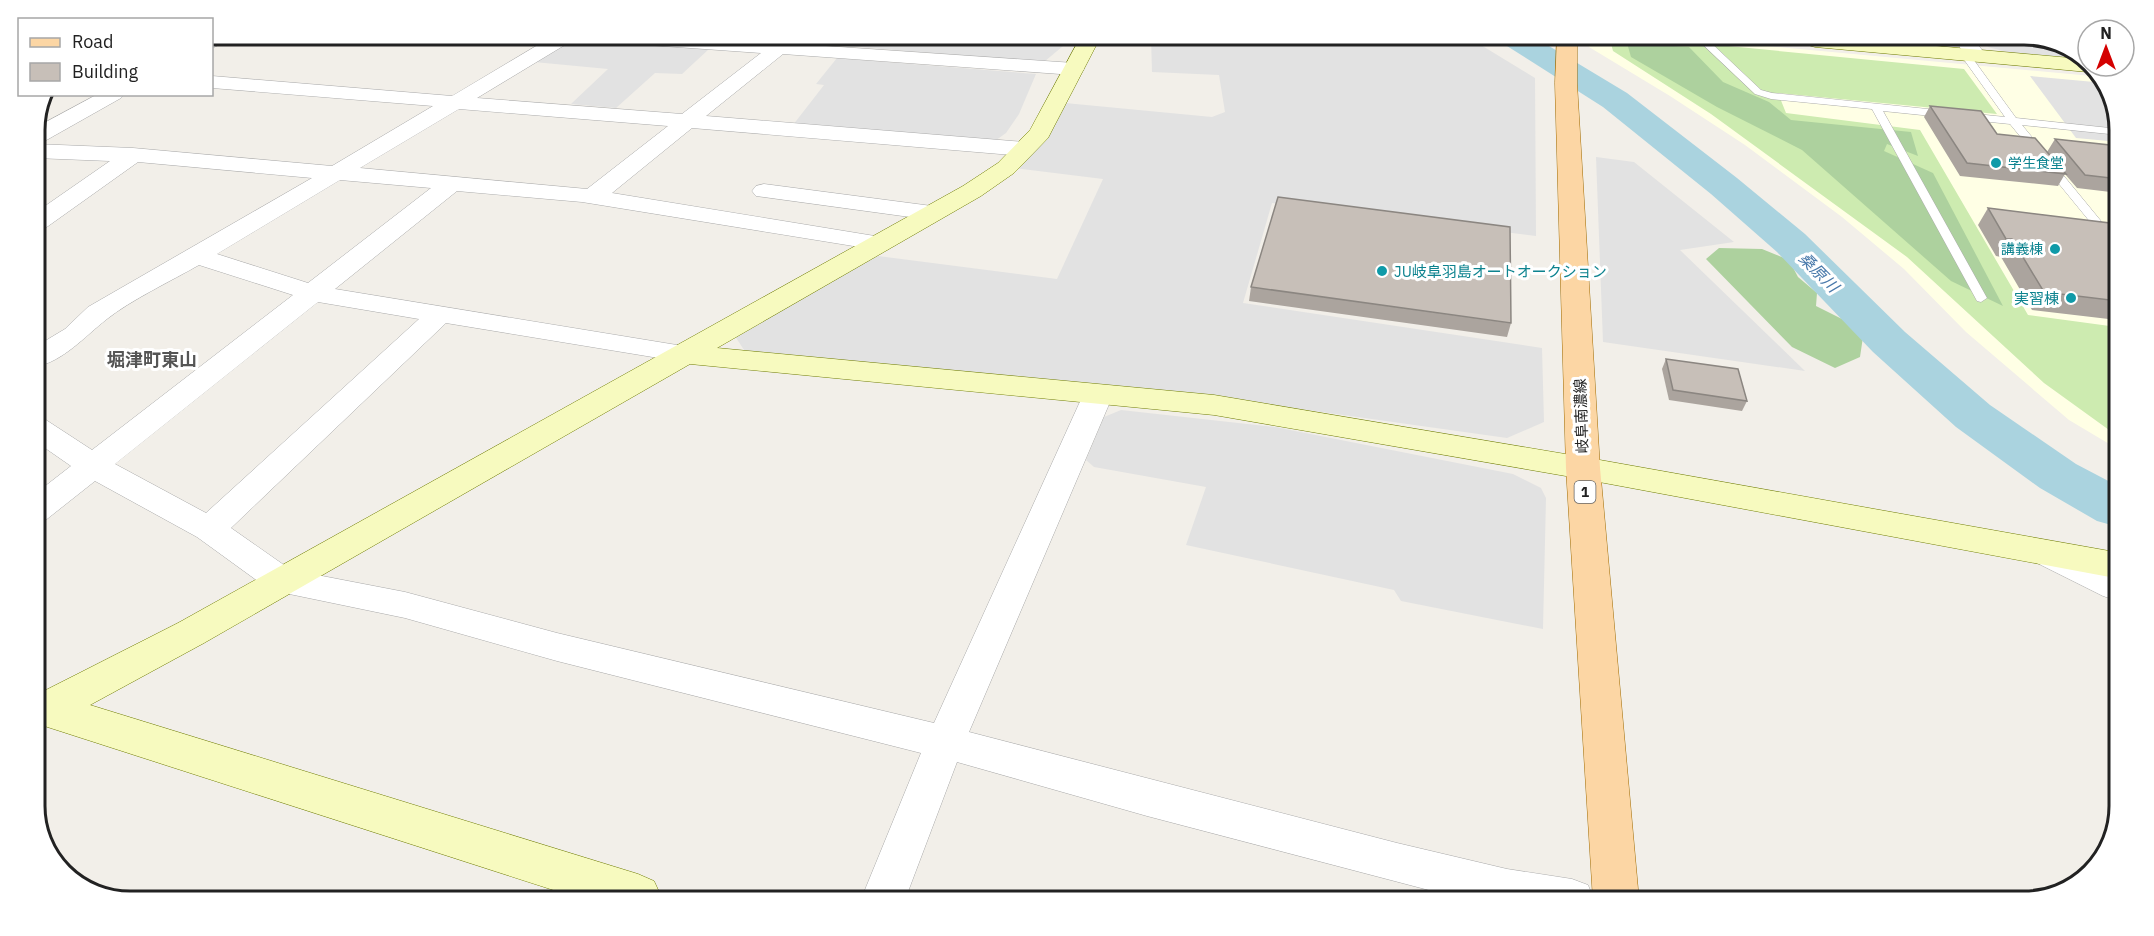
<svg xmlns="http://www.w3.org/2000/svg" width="2154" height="936" font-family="'IBM Plex Sans','Noto Sans JP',sans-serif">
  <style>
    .education { fill: #ffffe5 }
    .grass { fill: #cdebb0 }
    .forest { fill: #add19e }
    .parking { fill: #e2e2e2 }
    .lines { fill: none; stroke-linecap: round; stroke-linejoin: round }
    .river { fill: #aad3df; fill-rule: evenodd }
    .lane-casing { stroke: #a9a9a9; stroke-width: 1 }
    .street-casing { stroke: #a9a9a9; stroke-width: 1 }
    .secondary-casing { stroke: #707d05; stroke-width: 1 }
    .primary-casing { stroke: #a06b00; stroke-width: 1 }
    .lane { fill: #fff; fill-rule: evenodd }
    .street { fill: #fff; fill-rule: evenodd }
    .secondary { fill: #f7fabf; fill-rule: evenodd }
    .primary { fill: #fcd6a4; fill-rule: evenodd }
    .wall { fill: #aba49e }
    .building { fill: #c7bfb8; stroke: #8b8681; stroke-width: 1.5 }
    .culture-dot { fill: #0f9aa8; stroke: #fff; stroke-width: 2 }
    .labels { text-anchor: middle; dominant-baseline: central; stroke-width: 6; stroke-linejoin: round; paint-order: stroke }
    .far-culture-label { font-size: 14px; fill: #0d838f; stroke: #fff; text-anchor: start }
    .shield { fill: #fff; stroke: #646464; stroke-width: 1.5 }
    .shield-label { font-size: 14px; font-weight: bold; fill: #222 }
    .culture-label { font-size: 15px; fill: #0d838f; stroke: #fff; text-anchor: start }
    .street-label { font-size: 15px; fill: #222; stroke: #fff }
    .water-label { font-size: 16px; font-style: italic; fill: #4a7aab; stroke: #fff }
    .quarter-label { font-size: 18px; font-weight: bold; fill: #555; stroke: #fff }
    .rim { fill: none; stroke: #222; stroke-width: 3 }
  </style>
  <rect width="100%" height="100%" fill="#f2efe9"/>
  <polygon class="education" points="1588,40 1702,40 2103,77 2119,124 2116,448 2069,420 1966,332 1904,269 1842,217 1745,145 1670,96 1589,47"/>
  <polygon class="grass" points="1610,40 1666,40 1964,69 1997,114 1778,93 1786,113 1920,130 2028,315 2117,327 2116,435 2044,383 1907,257 1711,114 1613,51"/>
  <g class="forest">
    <polygon points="1627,43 1689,47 1723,82 1769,102 1791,120 1911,132 1918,156 1887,144 1884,151 1933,173 2003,306 1951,281 1802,150 1717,107 1631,57"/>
    <polygon points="1719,248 1762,249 1789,260 1798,277 1817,293 1816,306 1864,330 1860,357 1835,368 1792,347 1706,259"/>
  </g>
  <g class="parking">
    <polygon points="576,37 709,49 682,74 655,73 616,108 571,104 608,69 534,62"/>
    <polygon points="801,37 1067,38 1063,46 1044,62 795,42"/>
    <polygon points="1151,38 1471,39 1535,78 1536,236 1272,203 1243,303 1542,348 1544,422 1507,438 1208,396 1014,379 744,350 733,333 878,256 1057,279 1103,179 1013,168 1065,103 1212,117 1225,112 1219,75 1152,72"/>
    <polygon points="1984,41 2060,42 2085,62 2023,56 1988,47"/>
    <polygon points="837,58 1036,74 1019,114 1006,133 992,143 793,125 824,85 816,84"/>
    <polygon points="2030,76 2105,83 2119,124 2119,142 2076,138"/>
    <polygon points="1596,157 1634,162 1734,242 1680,250 1805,371 1603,342"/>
    <polygon points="1121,410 1275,427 1513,474 1541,488 1546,498 1543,629 1401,601 1394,590 1186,545 1206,487 1094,467 1086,460 1104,417"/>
  </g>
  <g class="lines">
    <polygon class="river" points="1503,40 1539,40 1627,93 1737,178 1805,234 1905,332 1990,405 2076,464 2116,485 2115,526 2097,521 2040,488 1956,427 1873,352 1777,252 1711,194 1603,107 1507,46"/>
    <defs>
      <polygon id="lane" points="1698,40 1708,40 1761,90 1772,93 2005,117 1960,54 1968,52 2016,118 2119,129 2119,135 2022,125 2110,232 2108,234 2100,234 2010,124 1883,111 1987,298 1981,302 1977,301 1872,109 1771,99 1755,94"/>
      <g id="street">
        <polygon points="212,35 234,35 232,39 212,48"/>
        <path d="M553,36h22l-2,4 -96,58 205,16 79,-61 -155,-11 -7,-2 -2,-4 98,1 79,5 7,-5h15l2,3 -2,4 278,19 7,2 3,4 -3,4 -7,2 -291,-21 -77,62 318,26 8,2 3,5 -3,5 -8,2 -332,-28 -80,65 275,45 3,5 -3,5 -9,2 -296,-48 -125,-11 -122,98 348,57 10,2 4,6 -4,6 -10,2 -237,-39 -215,205 60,42 114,22 152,41 377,90 149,-328 5,-6 10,-3 10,3 5,6 -144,337 428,111 110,26 65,10 16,6 6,15 -131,-1 -316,-83 -190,-54 -51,135h-44l59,-144 -364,-92 -152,-43 -135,-28 -73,-53 -102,-56 -48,38 -12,3v-28l36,-28 -36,-25v-24l11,3 46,30 201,-155 -94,-30c-28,16 -68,35 -92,54 -23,18 -43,42 -72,48v-20l30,-18 23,-22 224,-129 -174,-16 -94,67 -9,2v-18l75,-52 -75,-3v-14l98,4 199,18 101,-60 -221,-18v-12l240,20zM459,109l209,17 -81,63 -227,-21zM340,180l91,8 -123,95 -91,-29zM318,302l101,17 -213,194 -91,-49z"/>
        <path d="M1956,41h19l11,14 -3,4c-15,4 -20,-7 -27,-18z"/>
        <polygon points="98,94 124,94 121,98 43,142 35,143 35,128"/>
        <polygon points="764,184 932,206 940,208 944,213 940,218 932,220 756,196 752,191 756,186"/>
        <polygon points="2049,542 2115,572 2115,600 2103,596 2037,563 2032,554 2037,545"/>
      </g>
      <g id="secondary">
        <polygon points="1080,38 1100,38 1048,138 1014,173 981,196 717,348 1214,395 1583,457 2115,552 2115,578 1583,479 1214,415 690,364 204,643 90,705 638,874 654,881 661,896 572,896 35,723 35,689 44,691 178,623 963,186 998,163 1030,130"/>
        <polygon points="1805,41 1880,41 2082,59 2095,70 2088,72 1815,47 1808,45"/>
      </g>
      <polygon id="primary" points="1557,40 1577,40 1577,83 1600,468 1639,900 1593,900 1566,468 1555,83"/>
    </defs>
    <use href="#lane" class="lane-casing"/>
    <use href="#street" class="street-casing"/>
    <use href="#secondary" class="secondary-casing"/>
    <use href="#primary" class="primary-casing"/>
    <use href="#lane" class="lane"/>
    <use href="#street" class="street"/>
    <use href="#secondary" class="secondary"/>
    <use href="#primary" class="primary"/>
  </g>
  <g class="wall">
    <polygon points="1930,106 1997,134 2047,152 2055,139 2119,146 2119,193 2077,188 2065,174 2058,186 1960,176 1924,117"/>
    <polygon points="1988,208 2118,224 2117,320 2032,310 2001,257 1996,256 1978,225"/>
    <polygon points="1251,287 1511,323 1507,337 1249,301"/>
    <polygon points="1666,359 1747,401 1742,411 1669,400 1662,369"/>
  </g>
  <g class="building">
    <polygon points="1930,106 1981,111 1997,134 2035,138 2066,174 1967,163"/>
    <polygon points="2055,139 2119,146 2119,179 2085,175"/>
    <polygon points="1278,197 1510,227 1511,323 1251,287"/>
    <polygon points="1988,208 2118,224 2118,301 2044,292 2012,239 2006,239"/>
    <polygon points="1666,359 1738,369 1747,401 1673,390"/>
  </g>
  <g class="culture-dot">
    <circle cx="1996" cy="163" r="6"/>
    <circle cx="2055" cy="249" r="6"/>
    <circle cx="1382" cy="271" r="6"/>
    <circle cx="2071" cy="298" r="6"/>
  </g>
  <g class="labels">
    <g class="far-culture-label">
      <text x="2008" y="163">学生食堂</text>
      <text x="2043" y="249" text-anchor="end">講義棟</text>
    </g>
    <rect class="shield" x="1574.5" y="481" width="21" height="22" rx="4.5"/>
    <g class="shield-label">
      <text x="1585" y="492">1</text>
    </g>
    <g class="culture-label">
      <text x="1394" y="271">JU岐阜羽島オートオークション</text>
      <text x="2059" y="298" text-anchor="end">実習棟</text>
    </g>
    <g class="street-label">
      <text transform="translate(1581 416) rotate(-92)">岐阜南濃線</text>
    </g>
    <g class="water-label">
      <text transform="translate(1819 272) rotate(45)">桑原川</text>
    </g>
    <g class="quarter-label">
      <text x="152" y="359">堀津町東山</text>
    </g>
  </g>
  <path d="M0 0H2154V936H0ZM130 45H2024A85 85 0 0 1 2109 130V806A85 85 0 0 1 2024 891H130A85 85 0 0 1 45 806V130A85 85 0 0 1 130 45Z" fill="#fff" fill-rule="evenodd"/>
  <path class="rim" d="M130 45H2024A85 85 0 0 1 2109 130V806A85 85 0 0 1 2024 891H130A85 85 0 0 1 45 806V130A85 85 0 0 1 130 45Z"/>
  <rect x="18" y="18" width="195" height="78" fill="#ffffff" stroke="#a7a7a7" stroke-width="1.5"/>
  <rect x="30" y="38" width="30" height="9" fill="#fcd6a4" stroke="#a7a7a7" stroke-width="1.5"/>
  <text x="72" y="48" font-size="18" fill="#222222">Road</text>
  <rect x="30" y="63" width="30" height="18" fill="#c7bfb8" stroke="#a7a7a7" stroke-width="1.5"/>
  <text x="72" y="78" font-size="18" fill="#222222">Building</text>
  <g transform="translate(2106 48)"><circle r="28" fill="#ffffff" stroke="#a7a7a7" stroke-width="1.5"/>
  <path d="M0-4.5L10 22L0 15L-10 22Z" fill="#d40000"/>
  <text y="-9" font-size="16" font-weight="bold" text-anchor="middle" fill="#222222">N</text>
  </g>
</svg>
